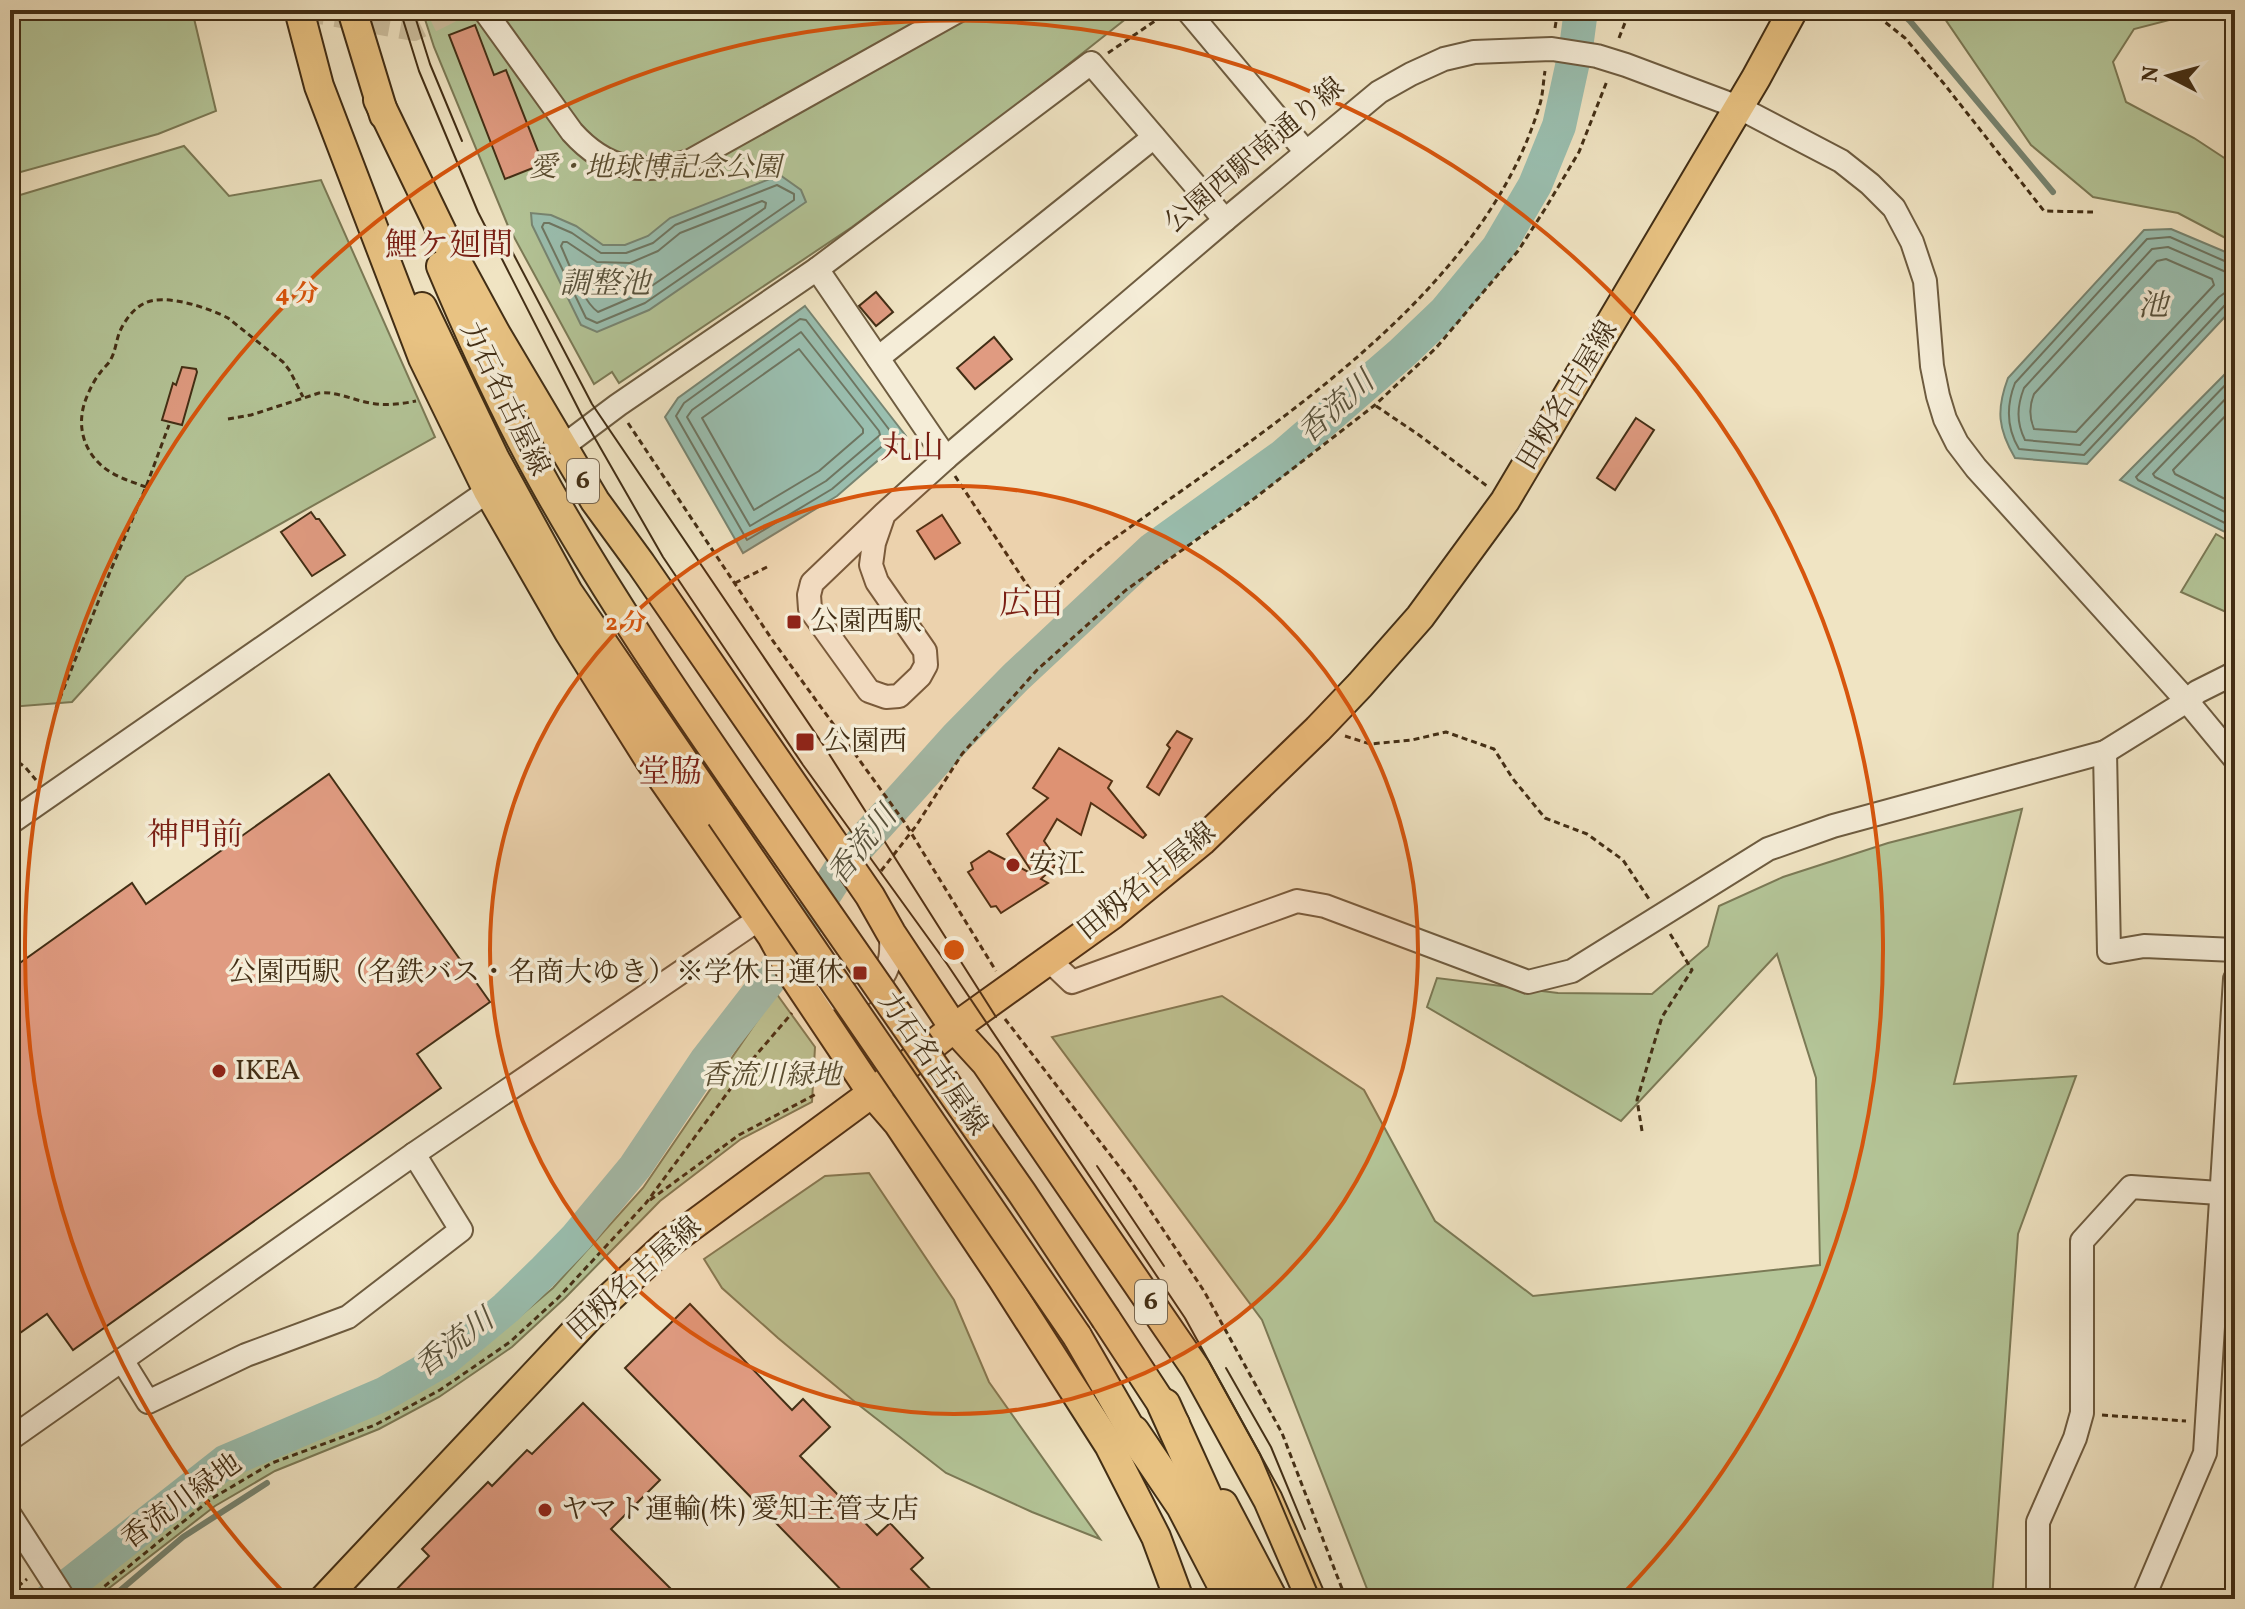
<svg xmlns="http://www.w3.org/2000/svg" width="2245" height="1609" font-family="Vollkorn,'Noto Serif JP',serif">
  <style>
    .green { fill: #b4c598; stroke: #7b7a56; stroke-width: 2 }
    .water { fill: #9abfb0; stroke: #778572; stroke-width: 2 }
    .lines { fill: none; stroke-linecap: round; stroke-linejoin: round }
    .shore { stroke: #6e7662; stroke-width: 2 }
    .stream { stroke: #778572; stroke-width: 6 }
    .river { stroke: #9abfb0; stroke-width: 34 }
    .building { fill: #e09b81; stroke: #422e15; stroke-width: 2 }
    .minor-tunnel { stroke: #cdc0a0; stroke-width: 22; stroke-dasharray: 22 11; stroke-linecap: butt }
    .minor-casing { stroke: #6e5c40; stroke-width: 26 }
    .major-casing { stroke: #422e15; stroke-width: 32 }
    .highway-casing { stroke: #422e15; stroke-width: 36 }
    .path { stroke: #422e15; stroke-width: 3; stroke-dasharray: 6 4; stroke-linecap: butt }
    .minor { stroke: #f5edd8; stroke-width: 22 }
    .major { stroke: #e8c282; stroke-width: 28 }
    .highway { stroke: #e8c282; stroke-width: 32 }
    .tram { stroke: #422e15; stroke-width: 2 }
    .major-bridge-casing { stroke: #422e15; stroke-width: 32; stroke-linecap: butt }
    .major-bridge { stroke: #e8c282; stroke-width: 28 }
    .ring { fill: none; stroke: #d7550d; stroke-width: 4 }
    .poi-dot { fill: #8f2418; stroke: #f5edd8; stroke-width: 3 }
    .labels { text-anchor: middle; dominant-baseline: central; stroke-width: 7; stroke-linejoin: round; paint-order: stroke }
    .shield { fill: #f5edd8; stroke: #786750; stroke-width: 2 }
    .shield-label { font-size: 26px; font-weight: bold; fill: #422e15 }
    .street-label { font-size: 28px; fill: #422e15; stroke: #f5edd8 }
    .park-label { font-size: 28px; font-style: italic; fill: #594c2f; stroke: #f5edd8 }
    .poi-label { font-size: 28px; fill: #422e15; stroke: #f5edd8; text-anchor: start }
    .water-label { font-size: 30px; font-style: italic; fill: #58523c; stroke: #f5edd8 }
    .quarter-label { font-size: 32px; fill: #7a1f14; stroke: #f5edd8 }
    .centre { fill: #d7550d; stroke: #f5edd8; stroke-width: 4 }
    .ring-label { font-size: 24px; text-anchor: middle; font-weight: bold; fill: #d7550d; stroke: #f5edd8; stroke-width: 7; stroke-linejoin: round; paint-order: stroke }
  </style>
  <rect width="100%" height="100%" fill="#f0e4c3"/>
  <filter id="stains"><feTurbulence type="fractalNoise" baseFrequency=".0025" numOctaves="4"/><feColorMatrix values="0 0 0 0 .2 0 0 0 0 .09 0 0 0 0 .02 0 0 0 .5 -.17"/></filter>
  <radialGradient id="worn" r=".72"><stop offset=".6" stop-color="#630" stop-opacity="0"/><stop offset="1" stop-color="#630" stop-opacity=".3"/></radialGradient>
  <g class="green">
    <polygon points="10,10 192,10 216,111 158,134 10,175"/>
    <polygon points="422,10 1137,10 1017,105 852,227 619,383 612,372 594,384 508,226 434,47"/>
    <polygon points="1945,10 2208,10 2134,29 2113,62 2126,102 2194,138 2235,165 2235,243 2178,213 2093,197 2031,145 1943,16"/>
    <polygon points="184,146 229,196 321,180 435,437 186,577 72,702 10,707 10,198"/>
    <polygon points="2216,534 2235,545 2235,616 2181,592"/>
    <polygon points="2022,809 1954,1084 2076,1076 2018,1234 1992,1599 1371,1599 1262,1320 1052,1037 1222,996 1364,1090 1435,1221 1533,1296 1820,1265 1816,1078 1777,954 1621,1121 1427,1007 1437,978 1558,993 1652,994 1708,946 1719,906 1783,877 1888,843"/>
    <polygon points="776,993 815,1047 812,1102 741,1139 660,1201 565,1298 512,1347 439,1397 379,1429 275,1471 215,1506 95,1599 65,1599 204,1492 269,1454 374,1411 431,1384 501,1332 553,1288 643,1188"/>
    <polygon points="869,1173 954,1300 989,1382 1100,1539 1032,1512 946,1473 855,1402 778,1338 722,1288 704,1259 825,1176"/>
  </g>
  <g class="water">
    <polygon points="780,175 801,190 806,202 649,310 597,332 581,325 532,225 531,213 551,215 576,226 603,245 625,245 648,236 670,218"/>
    <path d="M2171,229l64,27v50l-148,158 -72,-6c-17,-29 -19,-48 -7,-80l136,-148z"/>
    <polygon points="805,306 906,436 837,496 743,553 665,417 678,398"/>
    <polygon points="2235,364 2235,537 2120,480"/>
  </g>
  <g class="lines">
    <g class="shore">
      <polygon points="777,185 794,194 794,200 645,303 597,323 586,318 542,227 544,223 549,223 572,233 601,253 626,253 653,243 675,225"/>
      <path d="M762,201l4,2 -1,5 -125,86 -42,18c-15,-10 -29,-48 -37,-66l2,-4h4l30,20 33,1 28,-12 22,-18z"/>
      <path d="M2166,259l46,20 2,6 -138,147 -42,-3c-5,-12 -5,-23 0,-35l123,-133z"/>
      <path d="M2235,263h-6l-59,-26 -23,2 -132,144c-9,23 -9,44 4,66l65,6 142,-151 9,-3"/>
      <path d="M2235,273l-9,-1 -58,-25 -16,2 -128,139c-7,18 -8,34 1,52l55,5 139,-148 7,-5 9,-1"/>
      <polygon points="595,274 625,275 636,274 640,278 634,283 602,297 599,295 590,279 591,275"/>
      <polygon points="800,319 806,320 894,436 832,489 747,540 676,416 684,403"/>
      <polygon points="801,332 879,431 880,435 826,481 750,526 687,417 692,410"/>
      <polygon points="799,349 863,429 863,433 819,471 754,510 702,418"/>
      <polyline points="2235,375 2136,477 2138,480 2235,528"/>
      <polyline points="2235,389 2153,474 2155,477 2235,517"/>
      <polyline points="2235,406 2173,470 2175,474 2235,504"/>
    </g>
    <g class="stream">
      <polyline points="1898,10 1910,21 2053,192"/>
      <polyline points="110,1599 183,1537 267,1483"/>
    </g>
    <polyline class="river" points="51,1599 225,1462 384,1394 445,1359 506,1308 543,1272 576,1238 635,1167 706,1061 775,972 847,859 957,737 1016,677 1153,549 1283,456 1402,353 1445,312 1498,248 1535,185 1559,126 1576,48 1581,10"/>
  </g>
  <g class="building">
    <polygon points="475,25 494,75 506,70 543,164 505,179 449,35"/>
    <polygon points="876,292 893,312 876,326 859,306"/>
    <polygon points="994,337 1012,359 975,389 957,368"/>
    <polygon points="182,367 196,369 197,372 182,425 162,420 173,383 176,385"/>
    <polygon points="1636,418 1654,430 1615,490 1597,478"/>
    <polygon points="311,512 316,519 319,519 345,555 312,576 281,532"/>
    <polygon points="942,515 960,543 935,559 917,531"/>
    <polygon points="1177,731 1192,739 1159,795 1147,787 1170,748 1167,745"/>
    <polygon points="1059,748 1112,781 1108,788 1146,835 1143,838 1091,803 1081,835 1057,819 1044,841 1051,851 1048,854 1055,866 1041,879 1048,883 1001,913 996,906 991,907 968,872 973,869 971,863 989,851 1034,875 1007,834 1048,798 1033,788"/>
    <polygon points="329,774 490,1002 417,1054 441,1088 73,1350 47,1314 10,1340 10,970 132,883 146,904"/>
    <polygon points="690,1304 792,1410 803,1399 830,1427 800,1456 877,1535 890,1523 923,1558 911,1569 940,1599 850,1599 625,1368"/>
    <polygon points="583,1403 660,1480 611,1529 681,1599 387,1599 429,1556 422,1549 488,1482 492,1486 527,1450 532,1454"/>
  </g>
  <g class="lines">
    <polyline class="minor-tunnel" points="303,10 414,30 454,10"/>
    <defs>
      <g id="minor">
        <path d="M484,10l88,122c35,39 69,43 118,29l270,-151"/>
        <polyline points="1187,10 1306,152"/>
        <polyline points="817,269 946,458"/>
        <polyline points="878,358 1154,137"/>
        <polyline points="562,447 618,405 817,269 1091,63 1225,220"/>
        <polyline points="884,514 874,543 871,565 877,582 925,651 926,665 920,676 899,696 886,697 869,691 810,609 809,595 812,583 884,514 946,458 1225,220 1379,92 1411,74 1444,59 1474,52 1552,49 1597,56 1626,65 1738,107 1841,161 1870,184 1894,208 1912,242 1925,281 1932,366 1938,396 1945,419 1957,443 1976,468 2187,701 2235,759"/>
        <polyline points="2105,752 2109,952 2144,946 2235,950"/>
        <polyline points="10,823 488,491"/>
        <polyline points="1049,960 1072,982 1297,901 1325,906 1528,982 1572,971 1768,849 1833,826 2105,752 2187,701 2197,692 2235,673"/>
        <path d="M806,994c35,10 74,6 84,-35 2,-8 1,-18 1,-26"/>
        <polyline points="122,1360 148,1402 246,1355 348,1317 461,1230 414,1154"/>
        <polyline points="10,1439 414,1154 759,919"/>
        <polyline points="10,1515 64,1599"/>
        <polyline points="2038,1599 2038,1522 2075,1438 2082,1413 2082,1241 2131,1187 2234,1194"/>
        <polyline points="2143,1599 2205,1453 2235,979"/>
      </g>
      <g id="major">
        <polyline points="299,10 319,86 423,358 488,491 569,632 649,759 772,936 795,978 872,1093 898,1123 1002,1278 1109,1445 1156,1537 1179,1599"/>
        <polyline points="352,10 384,115"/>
        <polyline points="378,100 453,255 496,334 595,501 641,564 870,896 891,933 954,1028 986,1063 1196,1369 1268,1500 1311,1599"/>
        <path d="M441,266c32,76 67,153 108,225 60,106 129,207 198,307"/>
        <polyline points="422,307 495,459 568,592 721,816"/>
        <polyline points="1106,1319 1175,1424"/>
        <polyline points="1077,1336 1144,1452"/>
        <polyline points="1223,1504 1273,1599"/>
        <polyline points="324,1599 590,1316 666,1245 872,1093 954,1028 1113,914 1202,841 1318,729 1360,685 1420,617 1505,501 1756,78 1793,10"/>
      </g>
      <g id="highway">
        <polyline points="1164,1405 1252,1599"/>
        <polyline points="1133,1432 1183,1506 1222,1581"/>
      </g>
    </defs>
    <use href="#minor" class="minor-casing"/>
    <use href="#major" class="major-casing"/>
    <use href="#highway" class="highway-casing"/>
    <g class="path">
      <polyline points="1870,10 1905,38 1945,85 2044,211 2093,212"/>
      <polyline points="1555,28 1558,10"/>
      <polyline points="1619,38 1630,10"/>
      <polyline points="1108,53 1168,12"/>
      <polyline points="1376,406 1419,435 1487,486"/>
      <path d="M228,419l23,-4 68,-22c17,-2 34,7 51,10 16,3 31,1 46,-2"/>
      <polyline points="628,423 773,641 905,823 996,971"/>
      <path d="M955,476l84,127c23,-20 44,-42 69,-60 153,-111 373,-244 431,-436 4,-11 4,-24 6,-36"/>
      <path d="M146,487c-11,-4 -24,-8 -34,-14 -29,-17 -38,-49 -24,-79 3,-7 7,-15 12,-21 3,-5 9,-9 11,-14 5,-9 5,-20 10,-30 5,-10 13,-21 24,-26 20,-10 64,5 83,15l55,44 7,9 13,26"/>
      <polyline points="735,583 767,567"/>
      <polyline points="56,708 110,572 146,487 169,425"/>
      <polyline points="1345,736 1370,744 1412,740 1446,732 1494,749 1513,779 1545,818 1587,834 1623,860 1649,899"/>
      <polyline points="855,752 875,737"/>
      <polyline points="10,756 25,767 36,780"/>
      <polyline points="881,871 916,826 962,754 1037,670 1126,590 1251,501 1375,405 1436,348 1518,251 1545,209 1579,152 1607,81"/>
      <polyline points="1005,1019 1132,1183 1204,1291 1282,1433 1346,1599"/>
      <polyline points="1642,1131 1637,1100 1662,1017 1692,970 1669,932"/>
      <polyline points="650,1200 739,1135 818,1093"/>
      <polyline points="2102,1415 2186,1421"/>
      <polyline points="2226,1424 2235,1424"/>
      <polyline points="10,1593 27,1579"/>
      <polyline points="89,1599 211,1499 272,1463 375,1425 440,1390 510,1342 558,1298 646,1203 751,1061 792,1013"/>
    </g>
    <use href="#minor" class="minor"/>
    <use href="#major" class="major"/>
    <use href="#highway" class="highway"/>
    <g class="tram">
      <polyline points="400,10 419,71 478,212 581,414 663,557 803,765 947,964 1185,1318 1260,1454 1321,1599"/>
      <polyline points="413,10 430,64 462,141"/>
      <polyline points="504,236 592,404 824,746 996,1017"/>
      <polyline points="1097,1166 1164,1266"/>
      <polyline points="1226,1368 1271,1447 1305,1529"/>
    </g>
    <defs>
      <g id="major-bridge">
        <polyline points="747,798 1022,1193 1106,1319"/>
        <polyline points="721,816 1077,1336"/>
      </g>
    </defs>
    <use href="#major-bridge" class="major-bridge-casing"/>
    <use href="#major-bridge" class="major-bridge"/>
  </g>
  <circle cx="954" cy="950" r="464" fill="#d7550d" fill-opacity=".12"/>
  <g class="ring">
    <circle cx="954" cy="950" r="464"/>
    <path d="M286 1595A929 929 0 1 1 1622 1595"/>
  </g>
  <g class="poi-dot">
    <rect x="786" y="614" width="16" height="16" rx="4"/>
    <rect x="795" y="732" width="20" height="20" rx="4"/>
    <circle cx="1013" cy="865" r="8"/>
    <rect x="852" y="965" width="16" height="16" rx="4"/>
    <circle cx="219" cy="1071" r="8"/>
    <circle cx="545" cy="1510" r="8"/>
  </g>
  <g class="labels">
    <g class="shield">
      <rect x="567" y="459" width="32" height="44" rx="6"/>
      <rect x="1135" y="1280" width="32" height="44" rx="6"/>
    </g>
    <g class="shield-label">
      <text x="583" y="481">6</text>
      <text x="1151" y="1302">6</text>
    </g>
    <g class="street-label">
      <text transform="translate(1255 156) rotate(-40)">公園西駅南通り線</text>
      <text transform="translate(1568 396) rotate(-59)">田籾名古屋線</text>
      <text transform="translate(504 399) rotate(64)">力石名古屋線</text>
      <text transform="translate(1147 882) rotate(-39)">田籾名古屋線</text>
      <text transform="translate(932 1064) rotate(55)">力石名古屋線</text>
      <text transform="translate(635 1279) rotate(-42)">田籾名古屋線</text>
      <text transform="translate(182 1502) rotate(-36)">香流川緑地</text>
    </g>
    <g class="park-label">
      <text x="655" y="168">愛・地球博記念公園</text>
      <text x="771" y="1076">香流川緑地</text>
    </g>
    <g class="poi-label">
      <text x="810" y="622">公園西駅</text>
      <text x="823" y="742">公園西</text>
      <text x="1029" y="865">安江</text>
      <text x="844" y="973" text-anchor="end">公園西駅（名鉄バス・名商大ゆき）※学休日運休</text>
      <text x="235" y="1071">IKEA</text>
      <text x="561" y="1510">ヤマト運輸(株) 愛知主管支店</text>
    </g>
    <g class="water-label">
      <text x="605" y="285">調整池</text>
      <text x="2153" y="307">池</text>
      <text transform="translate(1337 408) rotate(-42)">香流川</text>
      <text transform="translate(863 846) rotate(-51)">香流川</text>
      <text transform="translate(455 1344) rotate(-37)">香流川</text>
    </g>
    <g class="quarter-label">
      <text x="449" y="247">鯉ケ廻間</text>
      <text x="912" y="450">丸山</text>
      <text x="1031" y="606">広田</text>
      <text x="670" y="774">堂脇</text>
      <text x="195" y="837">神門前</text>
    </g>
  </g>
  <circle cx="954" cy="950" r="12" class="centre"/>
  <g class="ring-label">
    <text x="297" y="301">4 分</text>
    <text x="626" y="630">2 分</text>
  </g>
  <rect width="2245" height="1609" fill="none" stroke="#f0e4c3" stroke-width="40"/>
  <rect x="12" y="12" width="2221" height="1585" fill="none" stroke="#422e15" stroke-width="4"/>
  <rect x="20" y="20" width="2205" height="1569" fill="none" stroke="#422e15" stroke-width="2"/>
  <g transform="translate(2169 76) rotate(276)" stroke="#f5edd8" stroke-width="6" paint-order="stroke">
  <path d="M0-6L14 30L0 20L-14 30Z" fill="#422e15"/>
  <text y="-12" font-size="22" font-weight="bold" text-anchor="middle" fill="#422e15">N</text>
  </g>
  <rect width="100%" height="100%" filter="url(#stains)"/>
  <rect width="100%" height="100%" fill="url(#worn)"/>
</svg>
